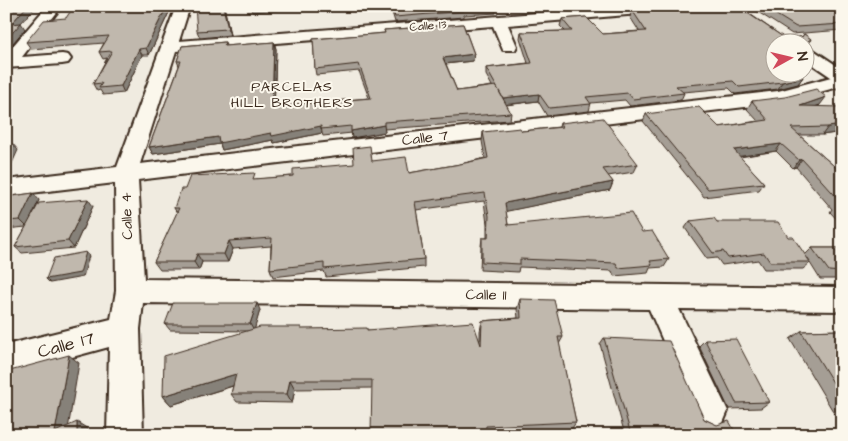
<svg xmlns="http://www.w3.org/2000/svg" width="848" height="441" font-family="'Architects Daughter',sans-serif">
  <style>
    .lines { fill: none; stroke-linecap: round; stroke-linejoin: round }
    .minor-casing { stroke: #3b2a1e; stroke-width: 4 }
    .minor { fill: #fbf7ec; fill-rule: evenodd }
    .wall { fill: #a59e95; stroke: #3b2a1e }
    .shaded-wall { fill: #868179; stroke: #3b2a1e }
    .building { fill: #c0b8ad; stroke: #3b2a1e }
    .labels { text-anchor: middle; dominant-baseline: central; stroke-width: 4; stroke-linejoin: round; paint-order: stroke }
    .far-street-label { font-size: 12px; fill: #3b2a1e; stroke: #fbf7ec }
    .far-neighbourhood-label { font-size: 14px; letter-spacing: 1px; fill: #3b2a1e; stroke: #fbf7ec }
    .street-label { font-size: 15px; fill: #3b2a1e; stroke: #fbf7ec }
    .near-street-label { font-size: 18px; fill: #3b2a1e; stroke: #fbf7ec }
  </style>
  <rect width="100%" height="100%" fill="#f0ebe0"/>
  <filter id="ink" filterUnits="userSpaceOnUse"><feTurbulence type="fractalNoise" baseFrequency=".02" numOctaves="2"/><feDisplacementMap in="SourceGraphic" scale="10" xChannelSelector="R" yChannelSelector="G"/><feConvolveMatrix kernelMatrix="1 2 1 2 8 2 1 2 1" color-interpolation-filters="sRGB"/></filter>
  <g filter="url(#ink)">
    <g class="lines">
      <defs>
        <g id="minor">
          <polygon points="47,6 62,6 22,57 62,54 68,55 71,59 68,63 62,64 6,68 6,54"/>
          <polygon points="176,6 190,6 179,41 627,6 694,6 687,10 508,25 517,46 515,50 503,50 493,26 176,51 140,164 778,91 831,77 806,60 806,48 812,49 842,69 842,86 779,103 138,180 144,279 842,287 842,311 679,309 728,411 723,423 711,428 699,423 649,309 143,303 140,329 143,435 107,435 109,347 6,375 6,345 111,319 116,291 115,183 6,196 6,180 117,167"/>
        </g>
      </defs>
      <use href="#minor" class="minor-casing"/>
      <use href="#minor" class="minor"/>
    </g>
    <g class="wall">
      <polygon points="172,6 149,55 142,55 124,93 103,95 100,90 97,91 93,84 107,58 103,59 99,52 104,43 31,49 26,42 66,18"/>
      <polygon points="224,6 230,35 200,38 197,31"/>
      <polygon points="390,6 495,6 496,7 496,13 464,15 464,17 395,22"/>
      <polygon points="679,6 842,6 842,30 792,34 758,12 751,10 747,12 783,37 802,37 804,34 811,39 809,44 809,54 806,59 806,42 776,42 776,72 799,72 803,77 798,84 778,89 735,94 729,88 683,92 684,93 681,100 630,106 625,100 591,103 589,111 547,116 538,101 506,105 511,113 510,120 384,129 385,132 352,138 352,133 323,136 322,133 274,143 273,140 222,150 220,144 153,154 149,147 179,66 177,61 182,46 225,42 226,46 274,42 276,49 274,108 298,104 369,98 359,71 316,75 315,69 313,39 385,33 384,30 463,24 474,54 473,61 446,64 457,91 492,86 486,75 486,68 528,63 520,38 521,32 565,31 560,26 562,19 586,17 603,34 639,31 630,17 632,10"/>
      <polygon points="752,101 820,105 816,106 842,132 822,135 799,135 842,173 842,225 830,212 832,209 796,167 793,168 776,151 740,157 764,183 759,190 704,197 643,121 646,114 719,127 758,121 747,109"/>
      <polygon points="560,123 638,164 634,172 608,176 613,182 610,190 506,211 508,225 642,232 669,259 664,267 650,268 648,273 614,276 612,271 519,267 518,272 480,270 481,246 482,238 487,238 487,224 484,201 416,210 424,259 424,267 326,277 324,271 273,277 270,269 271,246 233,249 228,262 202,262 199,270 160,270 154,262 177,213 174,208 185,189 257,179 293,176 372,161 409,173 460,164 485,158 482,141 483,132 522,131 559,127"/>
      <polygon points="6,197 39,200 29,222 93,206 74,248 22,253 15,247 26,227 6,229"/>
      <polygon points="690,221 717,222 788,237 805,255 812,248 842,248 842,279 820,279 810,263 803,269 764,269 758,260 722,265 717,258 707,259 685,228"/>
      <polygon points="520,299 563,337 559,344 576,422 571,430 485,434 372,388 295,389 292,403 237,402 231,394 233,386 171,405 163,396 248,331 170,330 165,324 260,310 254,329 368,330 480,340 480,331 482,321 518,318 517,309"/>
      <polygon points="842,330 842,423 840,423 790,339 801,331"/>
      <polygon points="604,338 704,419 737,435 625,435 600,344"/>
      <polygon points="705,340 769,402 761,408 729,409 699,346"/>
    </g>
    <g class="shaded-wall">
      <polygon points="27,6 36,6 21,23 25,29 6,51 6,40 11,24"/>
      <polygon points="167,6 172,6 149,55 146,48"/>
      <polygon points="223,6 224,6 230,35 228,29"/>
      <polygon points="250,6 279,6 279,10 252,12"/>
      <polygon points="749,6 753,6 751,10 746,13"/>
      <polygon points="274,42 276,49 274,116 272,109"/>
      <polygon points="139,49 142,55 124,93 121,86"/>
      <polygon points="474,54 473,61 443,64 443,58"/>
      <polygon points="803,77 798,84 778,89 782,82"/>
      <polygon points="539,94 538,101 502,105 503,98"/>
      <polygon points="826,97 820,105 794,114 800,106"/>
      <polygon points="384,125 385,132 352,138 351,131"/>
      <polygon points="842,125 842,132 822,135 828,127"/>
      <polygon points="321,126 322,133 274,143 273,140 222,150 220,144 153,154 149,147 218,137 271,133"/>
      <polygon points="12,143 18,150 9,170 6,170 6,155"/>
      <polygon points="781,144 776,151 729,158 734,150"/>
      <polygon points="802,159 796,167 793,168 799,160"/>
      <polygon points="613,182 610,190 503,212 505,203"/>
      <polygon points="33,193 39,200 27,227 20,220"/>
      <polygon points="88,199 93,206 74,248 68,241"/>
      <polygon points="229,241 233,249 228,262 224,254"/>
      <polygon points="86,252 89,256 83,277 50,283 46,279"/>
      <polygon points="197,254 202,262 199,270 194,262"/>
      <polygon points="257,303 260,310 254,331 250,324"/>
      <polygon points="69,355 79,363 67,435 55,432"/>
      <polygon points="236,374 242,383 171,405 163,396"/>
      <polygon points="290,380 295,389 292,403 287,394"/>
      <polygon points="77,422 88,429 88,435 77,435"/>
    </g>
    <g class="building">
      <polygon points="6,6 27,6 11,24 21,23 6,40"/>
      <polygon points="74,6 167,6 146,48 139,49 121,86 99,88 102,83 93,84 112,51 99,52 109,36 26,42 44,20 66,18"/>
      <polygon points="195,6 223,6 228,29 197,31"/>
      <polygon points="391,6 495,6 496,7 464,10 464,11 395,17"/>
      <polygon points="679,6 749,6 746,12 783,37 802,37 804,34 811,39 808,41 809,54 806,54 806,42 776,42 776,72 799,72 803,77 782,82 739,87 733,81 676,86 684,93 633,99 628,93 586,97 591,104 549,108 539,94 503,98 486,68 532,63 521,32 572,31 562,19 586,17 603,34 646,31 632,10"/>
      <polygon points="762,6 842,6 842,24 796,27"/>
      <polygon points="463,24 474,54 443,58 457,91 496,86 511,113 384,122 384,125 351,131 351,126 321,129 321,126 272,136 271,133 219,143 218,137 149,147 181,61 177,61 182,46 225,42 224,46 274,42 272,109 298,104 371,98 359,64 315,69 313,39 385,33 384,30"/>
      <polygon points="816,89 826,97 800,106 842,107 842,125 828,127 791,128 842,173 842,203 802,159 799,160 781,144 734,150 764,183 708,189 646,114 699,107 719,127 768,120 752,101 785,97"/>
      <polygon points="603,118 638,164 603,169 613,182 505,203 508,225 631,213 642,232 652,231 669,259 650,261 652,265 618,268 616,263 520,259 520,264 482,262 482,238 488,238 489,216 485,193 415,202 424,259 324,269 324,263 270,269 272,238 229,241 224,254 197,254 194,262 154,262 179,208 174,208 181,189 185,189 190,176 255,173 253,179 293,176 293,169 354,164 353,148 370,146 372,161 406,157 409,173 460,164 488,158 483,132 520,128 522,131 562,127 560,123"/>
      <polygon points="12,143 6,155 6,144"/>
      <polygon points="33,193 20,220 6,221 6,197"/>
      <polygon points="88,199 68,241 15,247 39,203"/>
      <polygon points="837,204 842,204 842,209"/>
      <polygon points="714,218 717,222 778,222 788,237 793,237 810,262 770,262 764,253 728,258 723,251 713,253 690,221"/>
      <polygon points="812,248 842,248 842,272 829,271"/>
      <polygon points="86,252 80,273 46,279 54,258"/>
      <polygon points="520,299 554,300 563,337 558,337 576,422 486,426 485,435 371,435 372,380 290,380 287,394 231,394 236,374 163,396 164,356 260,327 301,327 301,329 367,328 367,330 473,322 481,345 482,321 521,318"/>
      <polygon points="173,303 257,303 250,324 165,324"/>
      <polygon points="842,330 842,397 801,331"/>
      <polygon points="604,338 669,341 704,419 717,425 729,421 737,435 631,435"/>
      <polygon points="736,339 769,402 736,403 705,340"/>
      <polygon points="69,355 55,432 77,422 77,435 6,435 6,372"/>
    </g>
  </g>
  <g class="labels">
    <g class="far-street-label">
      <text transform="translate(428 26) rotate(-5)">Calle 13</text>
    </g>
    <g class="far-neighbourhood-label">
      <text x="292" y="87">PARCELAS<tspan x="292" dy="16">HILL BROTHERS</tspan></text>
    </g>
    <g class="street-label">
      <text transform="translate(425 138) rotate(-7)">Calle 7</text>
      <text transform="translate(127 216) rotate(-92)">Calle 4</text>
      <text transform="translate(486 295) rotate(1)">Calle 11</text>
    </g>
    <g class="near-street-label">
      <text transform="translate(66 345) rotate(-15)">Calle 17</text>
    </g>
  </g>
  <rect width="848" height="441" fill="none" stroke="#fbf7ec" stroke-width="25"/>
  <rect x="12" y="12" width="823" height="416" fill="none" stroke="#3b2a1e" stroke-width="2" filter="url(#ink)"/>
  <g transform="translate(790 58) rotate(82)"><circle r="24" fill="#fbf7ec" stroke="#aea59a"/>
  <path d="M0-4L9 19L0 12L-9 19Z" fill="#d1495b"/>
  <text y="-8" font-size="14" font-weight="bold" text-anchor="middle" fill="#3b2a1e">N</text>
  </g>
</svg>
